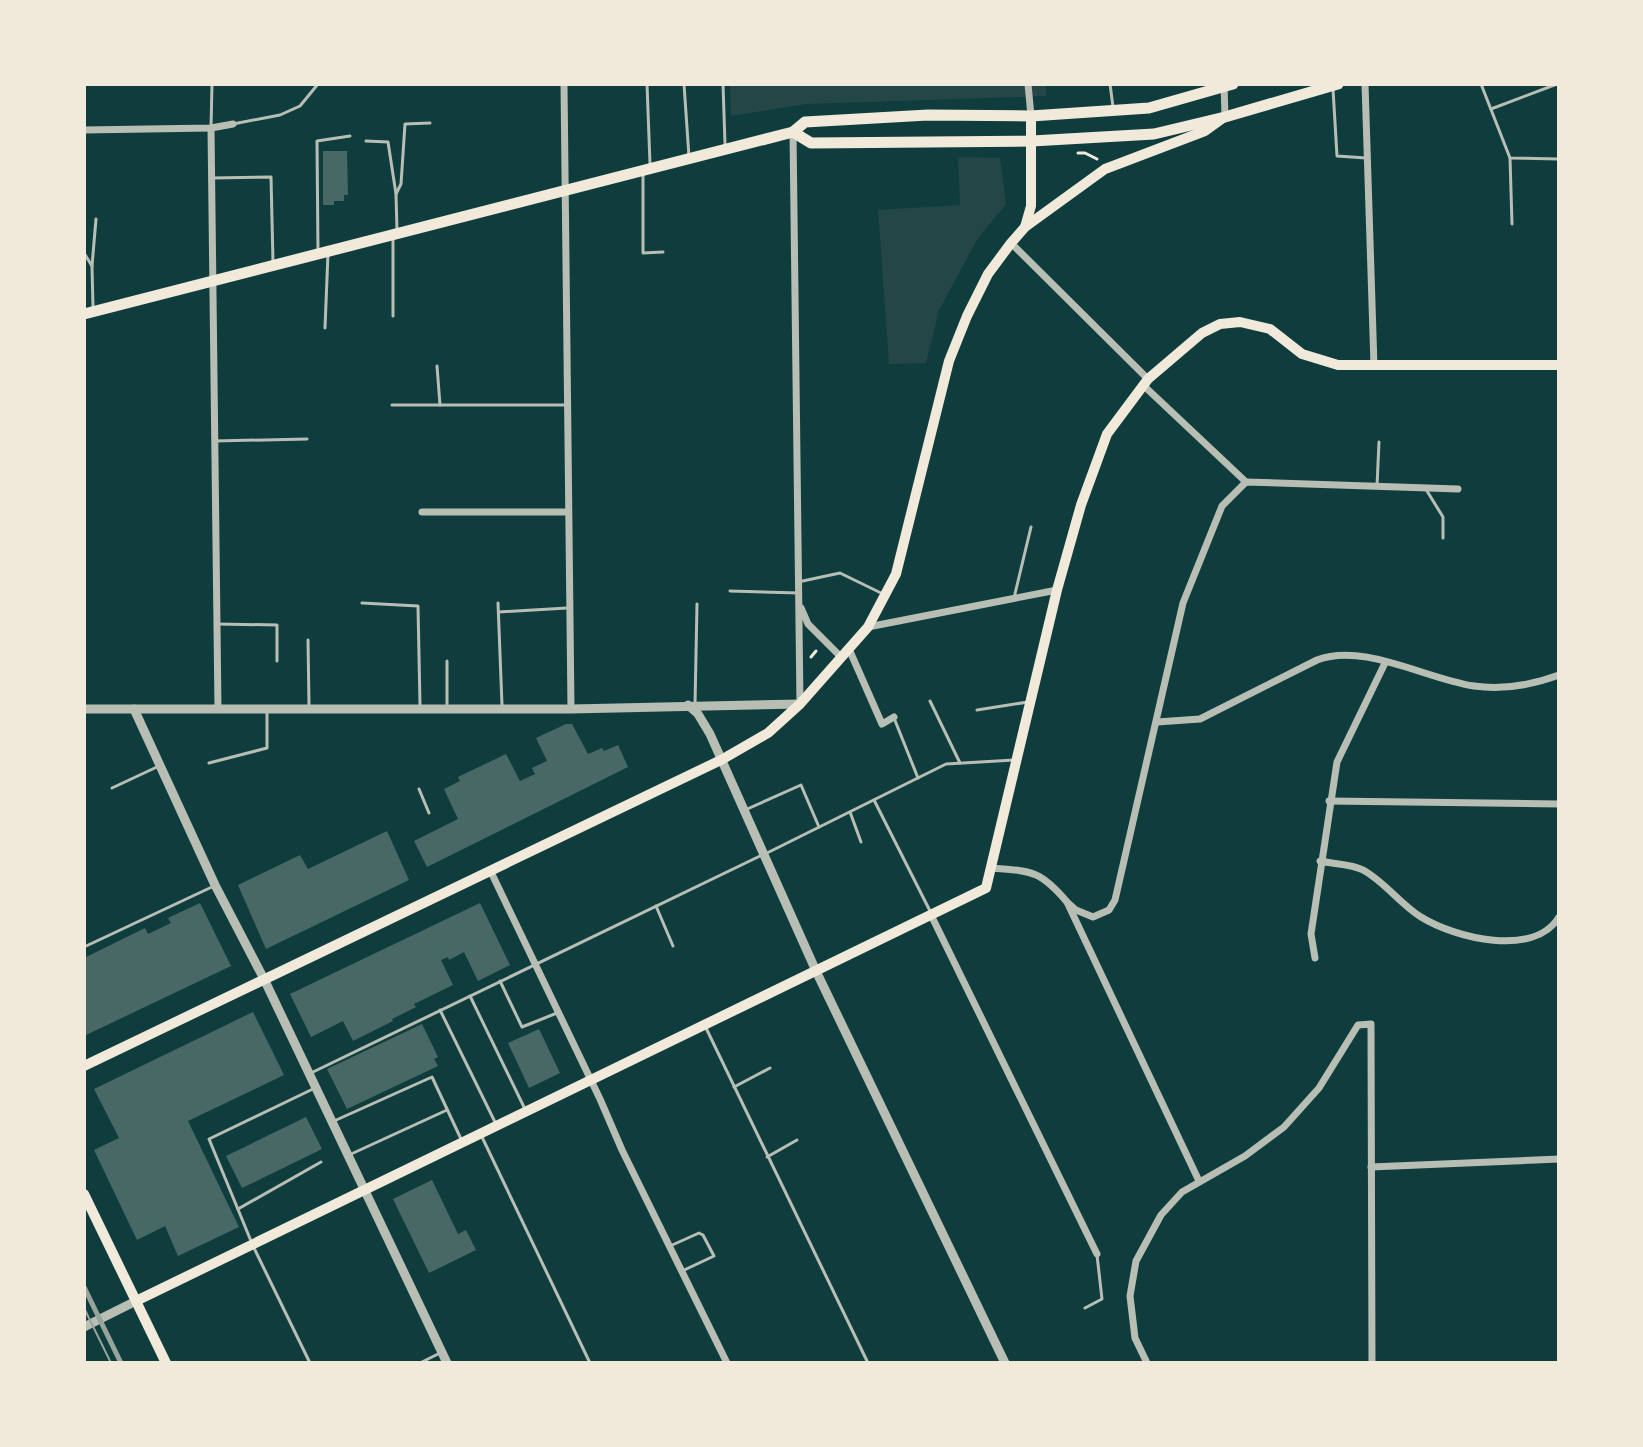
<svg xmlns="http://www.w3.org/2000/svg" width="1643" height="1447" font-family="Commissioner,sans-serif">
  <style>
    .green { fill: #244646 }
    .building { fill: #486865 }
    .lines { fill: none; stroke-linecap: round; stroke-linejoin: round }
    .path { stroke: #f1e9da; stroke-width: 3 }
    .service { stroke: #b8beb3; stroke-width: 3 }
    .minor { stroke: #b8beb3; stroke-width: 7 }
    .tertiary { stroke: #b8beb3; stroke-width: 9 }
    .secondary { stroke: #f1e9da; stroke-width: 10 }
    .primary { stroke: #f1e9da; stroke-width: 11 }
    .tram { stroke: #97a49c; stroke-width: 2 }
    .rail { stroke: #97a49c; stroke-width: 5 }
  </style>
  <rect width="100%" height="100%" fill="#0f3d3e"/>
  <g class="green">
    <polygon points="730,84 1046,84 1046,96 806,104 731,116"/>
    <polygon points="958,157 1000,158 1006,204 978,238 939,310 926,363 889,364 878,210 960,205"/>
  </g>
  <g class="building">
    <polygon points="323,151 347,151 348,195 344,195 344,201 334,201 334,205 323,205"/>
    <polygon points="566,724 572,724 588,754 602,748 604,751 618,745 628,767 427,867 414,841 458,819 444,789 460,781 458,777 506,754 520,781 535,774 532,768 547,761 536,738"/>
    <polygon points="387,831 409,880 266,949 238,885 300,855 308,869"/>
    <polygon points="200,903 231,966 84,1036 84,958 145,928 148,934 171,923 168,918"/>
    <polygon points="480,903 510,965 478,981 464,952 449,960 448,957 441,960 453,985 414,1004 416,1007 392,1019 393,1021 353,1041 343,1021 311,1037 290,994"/>
    <polygon points="253,1012 284,1075 188,1121 239,1227 178,1256 165,1226 137,1240 94,1150 119,1138 94,1089"/>
    <polygon points="422,1024 438,1057 434,1059 438,1066 347,1109 327,1069"/>
    <polygon points="539,1029 560,1073 529,1088 508,1043"/>
    <polygon points="306,1117 322,1149 242,1188 226,1156"/>
    <polygon points="432,1180 458,1234 466,1230 476,1250 429,1273 393,1199"/>
  </g>
  <g class="lines">
    <g class="path">
      <polyline points="1078,153 1085,153 1097,159"/>
      <polyline points="811,657 816,651"/>
    </g>
    <g class="service">
      <polyline points="647,84 650,164"/>
      <polyline points="684,84 689,157"/>
      <polyline points="723,84 725,144"/>
      <polyline points="1110,84 1113,107"/>
      <polyline points="1481,84 1510,158 1559,159"/>
      <polyline points="1333,89 1337,156 1366,158"/>
      <polyline points="1491,109 1557,84"/>
      <polyline points="233,124 280,115 300,106 318,84"/>
      <polyline points="211,128 212,84"/>
      <polyline points="366,141 388,142 396,194 397,231"/>
      <polyline points="1510,158 1512,224"/>
      <polyline points="643,173 643,253 663,252"/>
      <polyline points="212,178 271,177 273,262"/>
      <polyline points="396,194 401,184 405,124 430,123"/>
      <polyline points="393,240 393,316"/>
      <polyline points="318,252 317,141 350,136"/>
      <polyline points="84,253 92,266 93,308"/>
      <polyline points="92,266 96,219"/>
      <polyline points="325,328 328,253"/>
      <polyline points="437,366 440,405"/>
      <polyline points="392,405 567,405"/>
      <polyline points="215,441 307,439"/>
      <polyline points="1377,486 1379,442"/>
      <polyline points="1427,491 1443,517 1443,538"/>
      <polyline points="798,582 840,573 881,593"/>
      <polyline points="730,591 799,593"/>
      <polyline points="1014,598 1031,527"/>
      <polyline points="362,603 418,606 420,705"/>
      <polyline points="498,603 502,705"/>
      <polyline points="499,612 567,608"/>
      <polyline points="217,624 277,625 277,661"/>
      <polyline points="308,640 309,705"/>
      <polyline points="447,661 447,705"/>
      <polyline points="930,701 960,763"/>
      <polyline points="695,705 697,604"/>
      <polyline points="977,710 1028,702"/>
      <polyline points="894,718 918,778"/>
      <polyline points="209,763 267,748 267,712"/>
      <polyline points="112,788 159,766"/>
      <polyline points="419,789 429,813"/>
      <polyline points="874,800 930,911"/>
      <polyline points="745,810 801,785 819,827"/>
      <polyline points="850,812 861,842"/>
      <polyline points="767,853 946,764 1014,760"/>
      <polyline points="656,906 673,946"/>
      <polyline points="84,947 214,886"/>
      <polyline points="500,981 522,1027 557,1013"/>
      <polyline points="470,996 524,1107"/>
      <polyline points="440,1010 495,1122"/>
      <polyline points="706,1028 868,1363"/>
      <polyline points="313,1072 760,856"/>
      <polyline points="734,1087 770,1068"/>
      <polyline points="334,1121 432,1077 461,1139"/>
      <polyline points="482,1137 590,1363"/>
      <polyline points="349,1155 447,1110"/>
      <polyline points="767,1157 797,1140"/>
      <polyline points="238,1209 321,1162"/>
      <polyline points="251,1241 209,1139 315,1088"/>
      <polyline points="670,1246 699,1233 703,1235 714,1256 682,1271"/>
      <polyline points="254,1248 310,1363"/>
      <polyline points="1085,1308 1102,1299 1097,1255"/>
      <polyline points="420,1363 438,1354"/>
    </g>
    <g class="minor">
      <polyline points="564,84 571,709"/>
      <polyline points="1028,84 1031,116"/>
      <polyline points="1224,84 1225,117"/>
      <polyline points="1365,84 1374,366"/>
      <polyline points="211,128 218,709"/>
      <polyline points="84,130 211,128 233,124"/>
      <polyline points="793,132 800,704"/>
      <polyline points="1011,243 1148,379"/>
      <polyline points="1143,385 1246,482"/>
      <polyline points="422,512 568,512"/>
      <polyline points="801,608 808,624 841,657"/>
      <polyline points="868,627 1057,590"/>
      <polyline points="849,649 882,724 894,717"/>
      <path d="M1157,722l43,-3 117,-59c46,-18 109,19 157,26 29,4 58,-1 85,-11"/>
      <polyline points="1329,801 1559,804"/>
      <path d="M1320,861c13,3 32,3 43,9 22,12 37,34 58,47 34,21 113,41 138,0"/>
      <path d="M991,868c40,3 49,2 76,34l132,279"/>
      <polyline points="490,870 600,1099 622,1150 727,1363"/>
      <polyline points="1067,902 1076,910 1093,917 1109,910 1115,900 1183,603 1222,506 1246,482 1458,489"/>
      <polyline points="931,915 1097,1254"/>
      <polyline points="1315,958 1311,934 1337,762 1385,663"/>
      <polyline points="1371,1167 1559,1159"/>
      <polyline points="1147,1363 1135,1338 1130,1296 1136,1261 1161,1215 1182,1192 1245,1156 1284,1127 1319,1088 1358,1025 1371,1024 1372,1363"/>
    </g>
    <g class="tertiary">
      <polyline points="688,705 698,714 710,734 816,971 1005,1363"/>
      <polyline points="84,709 571,709 800,704"/>
      <polyline points="134,709 215,885 265,981 447,1363"/>
      <polyline points="84,1327 136,1301"/>
    </g>
    <g class="secondary">
      <polyline points="1025,227 1031,206 1031,116"/>
      <polyline points="84,1066 721,760 768,733 800,704 868,627 896,574 949,361 967,316 988,274 1011,243 1025,227 1105,169 1205,131 1223,118"/>
      <polyline points="84,1194 166,1363"/>
      <polyline points="136,1301 986,888 1057,590 1081,505 1107,434 1148,379 1202,333 1220,324 1240,322 1270,329 1302,354 1338,365 1559,365"/>
    </g>
    <g class="primary">
      <polyline points="793,132 811,143 1032,141 1154,134 1225,117 1338,84"/>
      <polyline points="84,314 793,132 805,122 928,115 1031,116 1149,108 1233,84"/>
    </g>
    <polyline class="tram" points="84,1308 111,1363"/>
    <polyline class="rail" points="84,1287 121,1363"/>
  </g>
  <rect width="1643" height="1447" fill="none" stroke="#f1e9da" stroke-width="172"/>
</svg>
